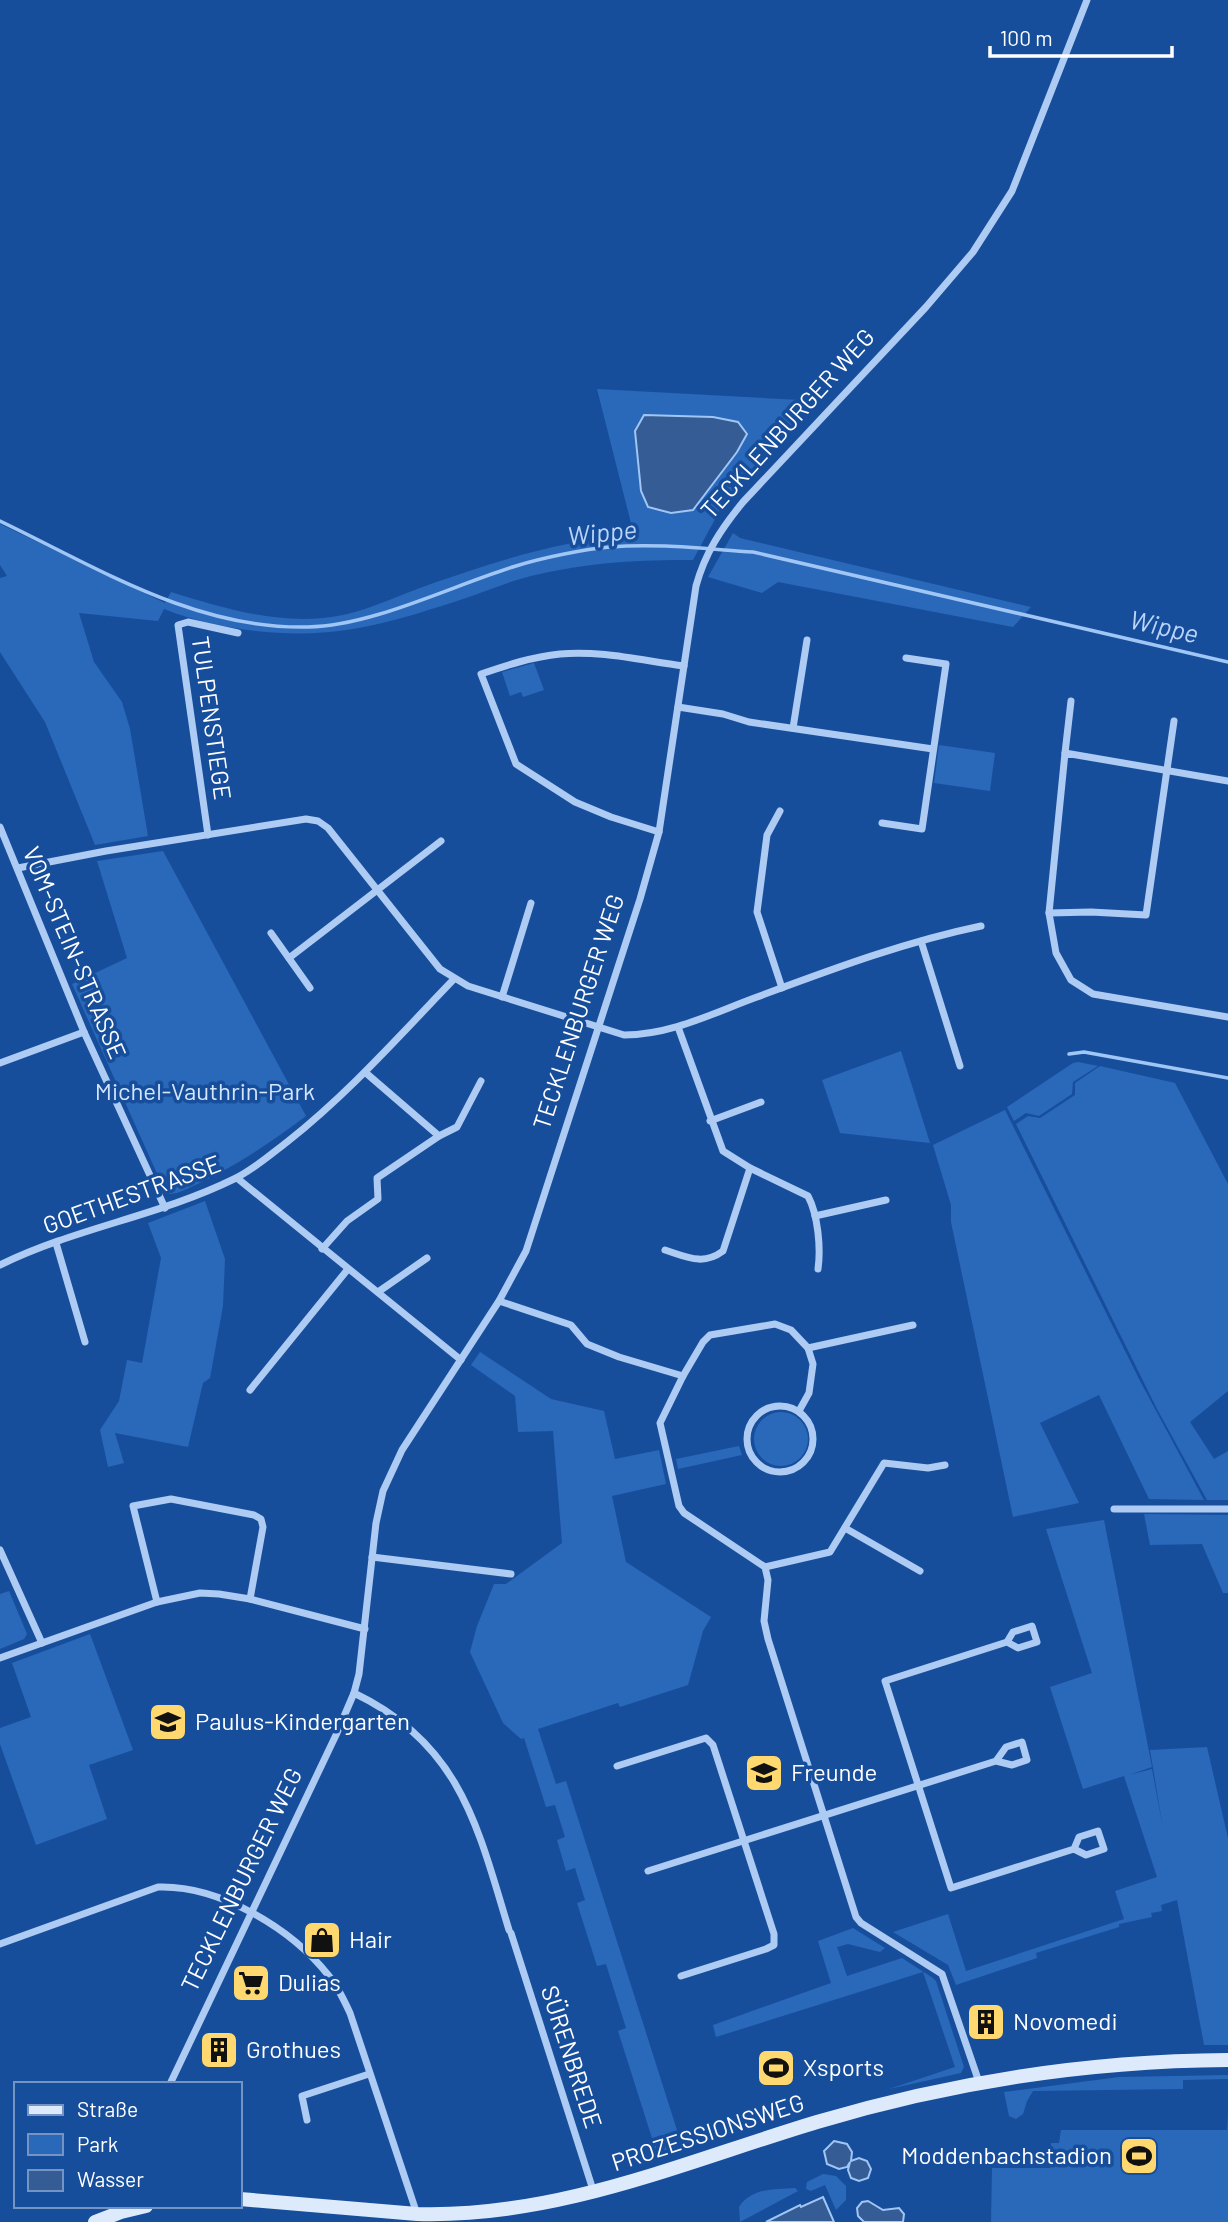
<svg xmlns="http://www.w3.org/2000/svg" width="1228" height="2222" viewBox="0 0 1228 2222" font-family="Barlow,sans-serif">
  <rect width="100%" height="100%" fill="#174e9c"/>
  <g fill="#2a68ba" fill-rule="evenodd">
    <path d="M597,389L818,401L721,508L693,560C639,560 593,562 540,574C510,580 483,593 454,602C419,613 383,625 346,630C289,639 217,630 164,609L158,621L79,613L94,662L122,702L130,729L148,836L95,845L45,722L0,652V578L7,576L0,565V524L165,603L171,592C226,609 284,627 343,615C371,609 400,595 428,585C500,560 557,541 634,535ZM644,415L713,417L738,422L714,480L693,510Z"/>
    <path d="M733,533L740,538L1031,607L1013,627L778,582L762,593L708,577Z"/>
    <path d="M534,663L544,690L523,697L521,692L510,696L502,672Z"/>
    <path d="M939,745L995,753L990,791L934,783Z"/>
    <path d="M163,851L306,1116C266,1146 224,1174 177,1193L169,1194L164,1189L72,984L127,958L97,861Z"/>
    <path d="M901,1051L930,1143L840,1133L822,1080Z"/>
    <path d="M1078,1062L1098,1066L1073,1082L1072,1094L1039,1116L1026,1113L1014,1121L1007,1107L1073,1063Z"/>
    <path d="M1100,1066L1175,1083L1228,1184V1391L1190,1422L1214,1459L1228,1451V1500H1207L1157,1409L1016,1124L1028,1116L1040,1118L1075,1095V1083Z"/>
    <path d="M1005,1110L1139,1379L1204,1500L1149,1499L1099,1395L1040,1423L1079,1503L1013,1517L951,1222V1205L933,1145Z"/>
    <path d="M205,1201L225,1259L223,1306L210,1378L203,1383L188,1447L115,1433L124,1463L108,1467L100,1430L119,1401L127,1360L142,1363L161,1258L148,1223Z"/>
    <path d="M480,1352L551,1399L604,1411L615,1459L659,1450L666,1484L612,1496L626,1562L711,1617L703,1631L688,1685L620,1707L618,1703L538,1729L556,1784L566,1781L683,2149L658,2157L618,2031L626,2028L606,1964L597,1966L577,1903L585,1900L575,1868L566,1871L557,1840L565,1837L555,1805L546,1807L524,1738L521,1739L503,1723L470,1652L477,1626L494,1584H506L562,1543L553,1431L518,1432L515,1396L471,1365Z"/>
    <circle cx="781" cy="1439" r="27"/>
    <path d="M739,1446L742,1455L678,1469L676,1459Z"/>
    <path d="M1144,1514L1228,1515V1593H1223L1202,1544L1150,1545Z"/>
    <path d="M1104,1520L1152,1767L1129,1775L1152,1769L1163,1828L1150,1750L1207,1747L1228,1838V2045H1204L1177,1900L1161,1905L1162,1911L1151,1913L1152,1917L1119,1924V1927L1036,1953L1037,1958L956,1985L948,1965L893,1932L948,1914L966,1971L1124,1919L1115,1891L1157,1877L1124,1776L1083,1789L1050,1687L1092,1673L1046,1529Z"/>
    <path d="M9,1591L27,1634L24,1639L0,1649V1594Z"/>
    <path d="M90,1634L133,1750L89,1765L107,1819L36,1845L0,1744V1728L31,1717L12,1663Z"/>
    <path d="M853,1928L885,1948L880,1952L848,1944L837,1947L847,1976L902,1958L933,1978L936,1981L964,2067L961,2073L889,2089L955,2067L923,1972L716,2037L713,2025L831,1983L818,1941Z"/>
    <path d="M1228,2075V2079L1183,2080V2089L1033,2091L1027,2101L1023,2114L1016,2119L1009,2116L1004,2092L1119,2077Z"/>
    <path d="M1228,2112V2222H991L992,2168H1050L1051,2143H1059L1061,2130H1227Z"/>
    <path d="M823,2174L836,2176L846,2186V2200L836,2210L825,2185L811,2191L806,2189L807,2182Z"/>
    <path d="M795,2188L798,2191L740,2222L739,2207C752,2187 774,2190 795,2188Z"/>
  </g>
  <g fill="#355c95" stroke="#a0c6f5" stroke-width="2">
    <path d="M644,415L713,417L738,422L747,434L737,452L693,510L671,513L648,507L641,491L635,431Z"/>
    <path d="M834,2141L847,2144L852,2152L851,2161L859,2158L867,2161L871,2169L868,2178L859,2181L851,2178L848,2170L850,2162L847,2167L839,2169L827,2164L824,2151Z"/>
    <path d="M823,2197L834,2222H766L800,2205L801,2207Z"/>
    <path d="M868,2201L883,2210L899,2208L904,2214L903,2222H864L858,2216L857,2208L862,2202Z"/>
  </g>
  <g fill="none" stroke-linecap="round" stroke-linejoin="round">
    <g stroke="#a0c6f5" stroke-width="3.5">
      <path d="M0,521C98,568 196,630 308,627C373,626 453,585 516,566C541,558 585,549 610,547C657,543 706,549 753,552L1228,662"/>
      <path d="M1069,1054L1084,1052L1228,1078"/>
    </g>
    <g stroke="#adcbf3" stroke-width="7">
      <path d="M678,707L723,714L749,722L933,749"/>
      <path d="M793,728L807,640"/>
      <path d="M1065,753L1071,701"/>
      <path d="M1228,781L1065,753L1049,913L1056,953L1071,980L1093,994L1228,1017"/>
      <path d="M780,811L767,835L757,912L782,988"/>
      <path d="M882,823L922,829L946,664L906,658"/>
      <path d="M0,827L84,1032L165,1208"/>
      <path d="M659,832L611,817L575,802L516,764L481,674C507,665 532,657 560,654C600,650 644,661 684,666"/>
      <path d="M208,835L178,625L188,622L238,633"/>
      <path d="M18,868L106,851L306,819L318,821L328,828L440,969L468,986L624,1035C671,1035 713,1013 757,997C830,970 904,942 981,926"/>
      <path d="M1049,913L1091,912L1146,915L1174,721"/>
      <path d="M271,933L310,988"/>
      <path d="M921,941L960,1066"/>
      <path d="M289,958L441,841"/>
      <path d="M502,997L531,903"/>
      <path d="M678,1027L723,1151L750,1168L808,1196C818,1215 821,1248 818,1269"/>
      <path d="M0,1063L84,1032"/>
      <path d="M366,1073L439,1136"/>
      <path d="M710,1121L761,1102"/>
      <path d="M237,1178L461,1360"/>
      <path d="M815,1216L886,1200"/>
      <path d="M56,1243L85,1342"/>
      <path d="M322,1249L347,1221L378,1199L377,1178L439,1136L457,1127L481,1081"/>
      <path d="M665,1250C687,1257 703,1266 723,1251L750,1168"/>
      <path d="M0,1265C75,1228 159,1216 234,1179C253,1170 270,1155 287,1142C349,1093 399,1036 454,979"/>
      <path d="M378,1292L427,1258"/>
      <path d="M499,1301L571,1325L587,1344L619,1357L683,1376"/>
      <path d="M808,1348L913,1325"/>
      <path d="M250,1390L348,1269"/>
      <circle cx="780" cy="1439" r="33"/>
      <path d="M799,1411L809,1393L813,1364L808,1348L791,1330L775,1324L710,1335L703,1342L683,1376L660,1423L679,1506L684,1513L765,1567L768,1580L764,1621L768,1639L856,1917L861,1923L942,1974L979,2082"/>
      <path d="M1114,1509H1228"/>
      <path d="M845,1528L920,1571"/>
      <path d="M0,1550L42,1643"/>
      <path d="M372,1557L511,1574"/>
      <path d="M765,1567L830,1552L884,1463L928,1468L945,1465"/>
      <path d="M157,1602L133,1506L171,1499L254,1515L261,1519L263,1527L250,1599"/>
      <path d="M1007,1642L1018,1648L1037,1642L1032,1626L1013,1632L1007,1642L885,1681L951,1888L1074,1849L1079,1837L1098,1831L1104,1849L1086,1855L1074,1849"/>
      <path d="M0,1658L157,1602L200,1593L219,1594L250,1599L365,1629"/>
      <path d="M354,1693C461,1744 478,1828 509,1930"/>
      <path d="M617,1766L706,1738L713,1745L774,1934V1945L766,1949L681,1976"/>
      <path d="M648,1871L996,1761L1006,1747L1022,1742L1027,1760L1012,1765L996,1761"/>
      <path d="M511,1933L594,2193"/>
      <path d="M0,1944L158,1887C219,1885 291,1928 329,1976C338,1987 344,2000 350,2013L417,2214"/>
      <path d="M170,2084L336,1735L354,1693L359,1674L376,1523L383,1491L402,1450L499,1301L526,1251L640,899L659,832L696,586C705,553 721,529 743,502L926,307L973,252L1012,191L1087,0"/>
      <path d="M307,2120L302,2096L369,2074"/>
    </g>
    <g stroke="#ddeafc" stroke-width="14">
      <path d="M240,2199L417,2214C558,2218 684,2162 817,2122C951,2082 1087,2061 1228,2060"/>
      <path d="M95,2222L121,2212L146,2206"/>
    </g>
  </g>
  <defs>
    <symbol id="school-square" viewBox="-11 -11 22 22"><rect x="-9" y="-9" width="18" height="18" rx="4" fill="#ffd96f" stroke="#174e9c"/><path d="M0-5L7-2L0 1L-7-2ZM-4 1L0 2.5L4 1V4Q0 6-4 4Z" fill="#111"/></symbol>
    <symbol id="shop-square" viewBox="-11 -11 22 22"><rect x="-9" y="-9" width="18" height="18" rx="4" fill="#ffd96f" stroke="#174e9c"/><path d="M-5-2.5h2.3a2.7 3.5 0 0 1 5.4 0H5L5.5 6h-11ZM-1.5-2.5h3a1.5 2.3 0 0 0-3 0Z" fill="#111"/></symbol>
    <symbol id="supermarket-square" viewBox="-11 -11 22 22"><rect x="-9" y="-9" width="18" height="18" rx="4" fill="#ffd96f" stroke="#174e9c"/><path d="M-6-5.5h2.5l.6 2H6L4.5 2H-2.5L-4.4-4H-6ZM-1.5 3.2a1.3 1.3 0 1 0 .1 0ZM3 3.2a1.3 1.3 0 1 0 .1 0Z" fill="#111"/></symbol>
    <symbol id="building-square" viewBox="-11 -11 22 22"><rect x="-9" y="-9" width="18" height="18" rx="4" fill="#ffd96f" stroke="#174e9c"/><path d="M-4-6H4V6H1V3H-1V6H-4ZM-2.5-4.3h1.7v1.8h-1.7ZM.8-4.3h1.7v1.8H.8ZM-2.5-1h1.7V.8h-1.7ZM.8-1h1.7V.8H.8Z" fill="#111"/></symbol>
    <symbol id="stadium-square" viewBox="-11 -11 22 22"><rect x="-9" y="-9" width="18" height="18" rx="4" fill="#ffd96f" stroke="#174e9c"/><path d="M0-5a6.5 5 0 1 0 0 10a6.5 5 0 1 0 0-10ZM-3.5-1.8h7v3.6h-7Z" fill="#111"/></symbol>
  </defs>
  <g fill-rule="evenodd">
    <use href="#school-square" x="146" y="1700" width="44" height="44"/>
    <use href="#school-square" x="742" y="1751" width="44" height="44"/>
    <use href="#shop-square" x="300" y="1918" width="44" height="44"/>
    <use href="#supermarket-square" x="229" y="1961" width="44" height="44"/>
    <use href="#building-square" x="964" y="2000" width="44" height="44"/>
    <use href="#building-square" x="197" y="2028" width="44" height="44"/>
    <use href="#stadium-square" x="754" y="2046" width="44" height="44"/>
    <use href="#stadium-square" x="1117" y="2134" width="44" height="44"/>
  </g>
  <g text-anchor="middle" stroke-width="7" stroke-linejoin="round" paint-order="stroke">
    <g font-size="24" fill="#fff" stroke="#174e9c">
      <text transform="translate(788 424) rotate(-48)" y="8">TECKLENBURGER WEG</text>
      <text transform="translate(211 718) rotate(82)" y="8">TULPENSTIEGE</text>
      <text transform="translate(74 953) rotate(67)" y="8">VOM-STEIN-STRASSE</text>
      <text transform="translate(579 1012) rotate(-72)" y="8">TECKLENBURGER WEG</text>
      <text transform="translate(132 1195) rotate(-20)" y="8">GOETHESTRASSE</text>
      <text transform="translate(242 1880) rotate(-64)" y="8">TECKLENBURGER WEG</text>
      <text transform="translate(571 2057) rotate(72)" y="8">SÜRENBREDE</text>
      <text transform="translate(708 2133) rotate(-18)" y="8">PROZESSIONSWEG</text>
    </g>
    <g font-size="24" fill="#d5e6fd" stroke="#174e9c">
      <text x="205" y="1100">Michel-Vauthrin-Park</text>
    </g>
    <g font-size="24" fill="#fff" stroke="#174e9c" text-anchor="start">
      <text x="195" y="1730">Paulus-Kindergarten</text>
      <text x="791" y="1781">Freunde</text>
      <text x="349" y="1948">Hair</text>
      <text x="278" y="1991">Dulias</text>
      <text x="1013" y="2030">Novomedi</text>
      <text x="246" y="2058">Grothues</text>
      <text x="803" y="2076">Xsports</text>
      <text x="1112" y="2164" text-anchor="end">Moddenbachstadion</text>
    </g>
    <g font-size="26" font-style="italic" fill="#bad5f9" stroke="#174e9c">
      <text transform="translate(602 533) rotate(-6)" y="9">Wippe</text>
      <text transform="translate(1164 627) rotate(13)" y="9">Wippe</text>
    </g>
  </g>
  <rect x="14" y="2082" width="228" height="126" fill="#174e9c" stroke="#7495c4" stroke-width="2"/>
  <rect x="28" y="2105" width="35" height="10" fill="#ddeafc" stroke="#7495c4" stroke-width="2"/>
  <text x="77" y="2117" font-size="21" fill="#ffffff">Straße</text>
  <rect x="28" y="2134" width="35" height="21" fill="#2a68ba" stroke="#7495c4" stroke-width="2"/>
  <text x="77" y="2152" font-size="21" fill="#ffffff">Park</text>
  <rect x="28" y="2170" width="35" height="21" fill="#355c95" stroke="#7495c4" stroke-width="2"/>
  <text x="77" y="2187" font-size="21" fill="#ffffff">Wasser</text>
  <path d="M990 46v10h182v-10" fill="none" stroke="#ffffff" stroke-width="3.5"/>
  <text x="1000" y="46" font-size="21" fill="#ffffff" stroke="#174e9c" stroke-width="5" paint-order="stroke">100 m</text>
</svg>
